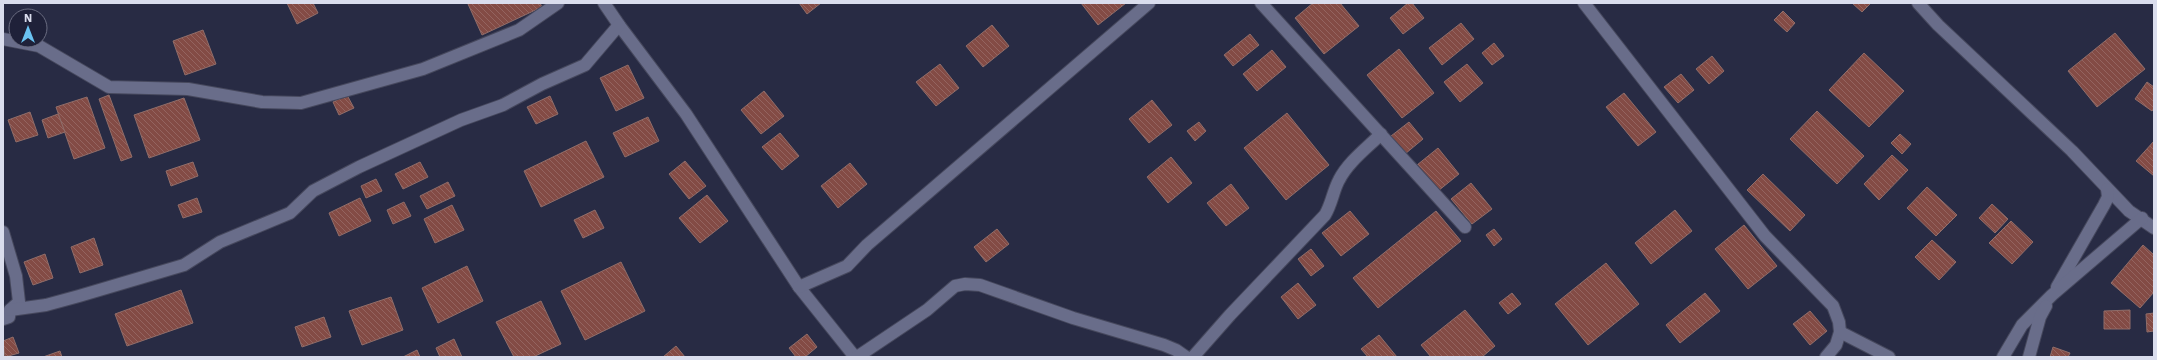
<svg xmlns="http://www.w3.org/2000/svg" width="2157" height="360" viewBox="0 0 2157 360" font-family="'Work Sans',sans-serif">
  <defs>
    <pattern id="building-back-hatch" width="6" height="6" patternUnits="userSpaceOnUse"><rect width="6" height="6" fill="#834b45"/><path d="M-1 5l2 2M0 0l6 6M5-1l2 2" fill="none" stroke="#946460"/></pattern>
  </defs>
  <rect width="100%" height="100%" fill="#282b44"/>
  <g fill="url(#building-back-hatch)" stroke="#906d69">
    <path d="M287,3H313L318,13L297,24Z"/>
    <path d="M470,3H540L542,7L482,35L468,4Z"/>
    <path d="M799,3H821L807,14Z"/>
    <path d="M1081,3H1126L1098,25Z"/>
    <path d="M1313,3H1340L1359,26L1324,54L1295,18Z"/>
    <path d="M1408,3H1412L1424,18L1403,34L1390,18Z"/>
    <path d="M1852,3H1871L1862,12Z"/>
    <path d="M1783,11L1795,23L1787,32L1774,20Z"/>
    <path d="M1461,23L1474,39L1442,65L1429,48Z"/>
    <path d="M992,25L1009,46L983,67L966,46Z"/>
    <path d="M203,30L216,64L185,75L173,41Z"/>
    <path d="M2115,33L2145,69L2097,107L2068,71Z"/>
    <path d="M1250,34L1259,45L1233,66L1224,55Z"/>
    <path d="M1494,43L1504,56L1492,65L1482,53Z"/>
    <path d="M1399,49L1434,93L1402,118L1367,75Z"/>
    <path d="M1272,50L1286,67L1257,91L1243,74Z"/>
    <path d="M1864,53L1904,91L1869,127L1829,90Z"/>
    <path d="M1712,56L1724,71L1709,84L1696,69Z"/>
    <path d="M940,64L959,88L936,106L916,82Z"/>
    <path d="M1467,64L1483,83L1460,102L1444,82Z"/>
    <path d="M628,65L644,98L616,111L600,78Z"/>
    <path d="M1681,74L1694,90L1678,103L1664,87Z"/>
    <path d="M2147,82L2154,87V108L2152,111L2135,99Z"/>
    <path d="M764,91L784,116L761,134L741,110Z"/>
    <path d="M1624,93L1656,132L1638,146L1606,107Z"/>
    <path d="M109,95L132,157L121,161L99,99Z"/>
    <path d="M347,95L354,108L339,115L333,102Z"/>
    <path d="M550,96L558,114L536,124L527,107Z"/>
    <path d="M87,97L105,148L74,159L56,107Z"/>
    <path d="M184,98L200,140L149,158L134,115Z"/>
    <path d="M1152,100L1172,125L1149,143L1129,119Z"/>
    <path d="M1817,111L1864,156L1837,184L1790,139Z"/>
    <path d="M30,112L38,135L16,142L8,120Z"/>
    <path d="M1287,113L1329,165L1286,200L1244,148Z"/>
    <path d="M58,114L65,132L48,138L42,120Z"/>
    <path d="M648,117L659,141L625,157L613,133Z"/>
    <path d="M1199,122L1206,131L1195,141L1187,131Z"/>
    <path d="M1409,122L1423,139L1405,154L1391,136Z"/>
    <path d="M780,133L799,156L782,170L762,147Z"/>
    <path d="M1900,134L1911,144L1902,154L1891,143Z"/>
    <path d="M586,141L604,177L541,207L524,171Z"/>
    <path d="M2154,141V176L2136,161Z"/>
    <path d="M1438,148L1459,174L1438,191L1417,165Z"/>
    <path d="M1892,155L1908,170L1879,200L1864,184Z"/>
    <path d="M1171,157L1192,183L1168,203L1147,177Z"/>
    <path d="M685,161L706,186L689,199L669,174Z"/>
    <path d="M193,162L198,176L171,186L166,171Z"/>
    <path d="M420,162L428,177L403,189L395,174Z"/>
    <path d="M850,163L867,184L838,208L821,186Z"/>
    <path d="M1763,174L1805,215L1790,231L1747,190Z"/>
    <path d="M376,179L382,191L366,198L361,186Z"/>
    <path d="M448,182L455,196L427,209L420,196Z"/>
    <path d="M1471,183L1492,209L1472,224L1451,199Z"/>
    <path d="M1231,184L1249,208L1226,226L1207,203Z"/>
    <path d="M1927,187L1957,215L1936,236L1907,208Z"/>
    <path d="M707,195L728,221L700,243L679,218Z"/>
    <path d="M197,198L202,212L183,218L178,205Z"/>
    <path d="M360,198L371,221L339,236L329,213Z"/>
    <path d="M404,202L411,216L393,224L387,210Z"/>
    <path d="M1992,204L2008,219L1995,233L1979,218Z"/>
    <path d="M452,205L464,230L435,243L424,219Z"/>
    <path d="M595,210L604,228L583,238L574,220Z"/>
    <path d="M1675,210L1692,231L1651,264L1635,243Z"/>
    <path d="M1350,211L1369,234L1341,256L1322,233Z"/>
    <path d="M1436,211L1461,241L1378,308L1353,278Z"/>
    <path d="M2011,221L2033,242L2012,264L1989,243Z"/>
    <path d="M1744,225L1777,266L1748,289L1715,249Z"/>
    <path d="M997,229L1009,244L986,262L974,247Z"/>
    <path d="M1494,229L1502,239L1494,246L1486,235Z"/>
    <path d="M94,238L103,265L80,273L71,247Z"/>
    <path d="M1932,240L1956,262L1939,280L1915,257Z"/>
    <path d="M2143,245L2154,255V292L2140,308L2111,283Z"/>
    <path d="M1311,249L1324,266L1311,276L1298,259Z"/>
    <path d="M45,254L53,278L33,285L24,262Z"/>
    <path d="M621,262L645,311L585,340L561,291Z"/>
    <path d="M1606,263L1639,304L1588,345L1555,304Z"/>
    <path d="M467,266L483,301L438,323L422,288Z"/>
    <path d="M1298,283L1316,305L1298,319L1281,297Z"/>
    <path d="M181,290L193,323L127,346L115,314Z"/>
    <path d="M1512,293L1521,304L1508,314L1499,303Z"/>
    <path d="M1705,293L1720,311L1680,343L1666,325Z"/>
    <path d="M391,297L403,330L362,345L349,311Z"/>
    <path d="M541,301L561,344L533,357H514L496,322Z"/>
    <path d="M1465,310L1495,346L1482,357H1431L1421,345Z"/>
    <path d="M2130,310V329H2104V311Z"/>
    <path d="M1810,311L1827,331L1810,345L1793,324Z"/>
    <path d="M2154,313V331L2147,332L2146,314Z"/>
    <path d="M324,317L331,337L302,347L295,327Z"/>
    <path d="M807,334L817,347L805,357H796L789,348Z"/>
    <path d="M1379,335L1397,357H1368L1361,349Z"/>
    <path d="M13,337L19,353L5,357L3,341Z"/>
    <path d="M454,339L462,357H440L436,348Z"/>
    <path d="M676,346L685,357H663Z"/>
    <path d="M2053,347L2070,353L2068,357H2050Z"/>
    <path d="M417,350L420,357H403Z"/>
    <path d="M60,351L62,357H43Z"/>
  </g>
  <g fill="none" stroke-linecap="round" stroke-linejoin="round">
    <defs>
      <g id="minor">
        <path d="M604,3L619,25L686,114L799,287L855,357"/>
        <path d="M1261,3L1465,227"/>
        <path d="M1584,3L1765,236L1833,306L1839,322L1840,332L1836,345L1826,357"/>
        <path d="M1918,3L1938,25L2072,151L2129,211L2154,228"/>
        <path d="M3,39L39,46L109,87L188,89L262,102L301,103L423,69L519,30L558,3"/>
        <path d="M3,232L16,276L19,302L10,310L9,317L3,319"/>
        <path d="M799,287L847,266L867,245L1149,3"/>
        <path d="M2057,287L2104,205L2108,197L2107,189"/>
        <path d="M10,310L46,305L79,296L184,265L220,242L290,213L313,191L359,167L461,120L503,105L542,84L585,65L619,25"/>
        <path d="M1840,332L1889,357"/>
        <path d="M857,357L927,310L955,286L965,284L980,285L1073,318L1164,345L1176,350L1186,357"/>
        <path d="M1193,357L1230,315L1325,215C1332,203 1333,191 1339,180C1348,162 1367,148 1381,134"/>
        <path d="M2003,357L2022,325L2052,295L2142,218"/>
        <path d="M2029,357L2040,317L2046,306"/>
      </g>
    </defs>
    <use href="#minor" stroke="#46485d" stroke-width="14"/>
    <use href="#minor" stroke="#696d8a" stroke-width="12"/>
  </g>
  <rect width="2157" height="360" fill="none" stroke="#dadded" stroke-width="8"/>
  <g transform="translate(28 28)"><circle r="19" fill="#1f2139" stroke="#6a6c81"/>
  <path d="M0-3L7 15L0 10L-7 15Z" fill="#6ac3f1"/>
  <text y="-6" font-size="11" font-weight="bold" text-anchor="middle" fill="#dadded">N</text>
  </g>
</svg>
